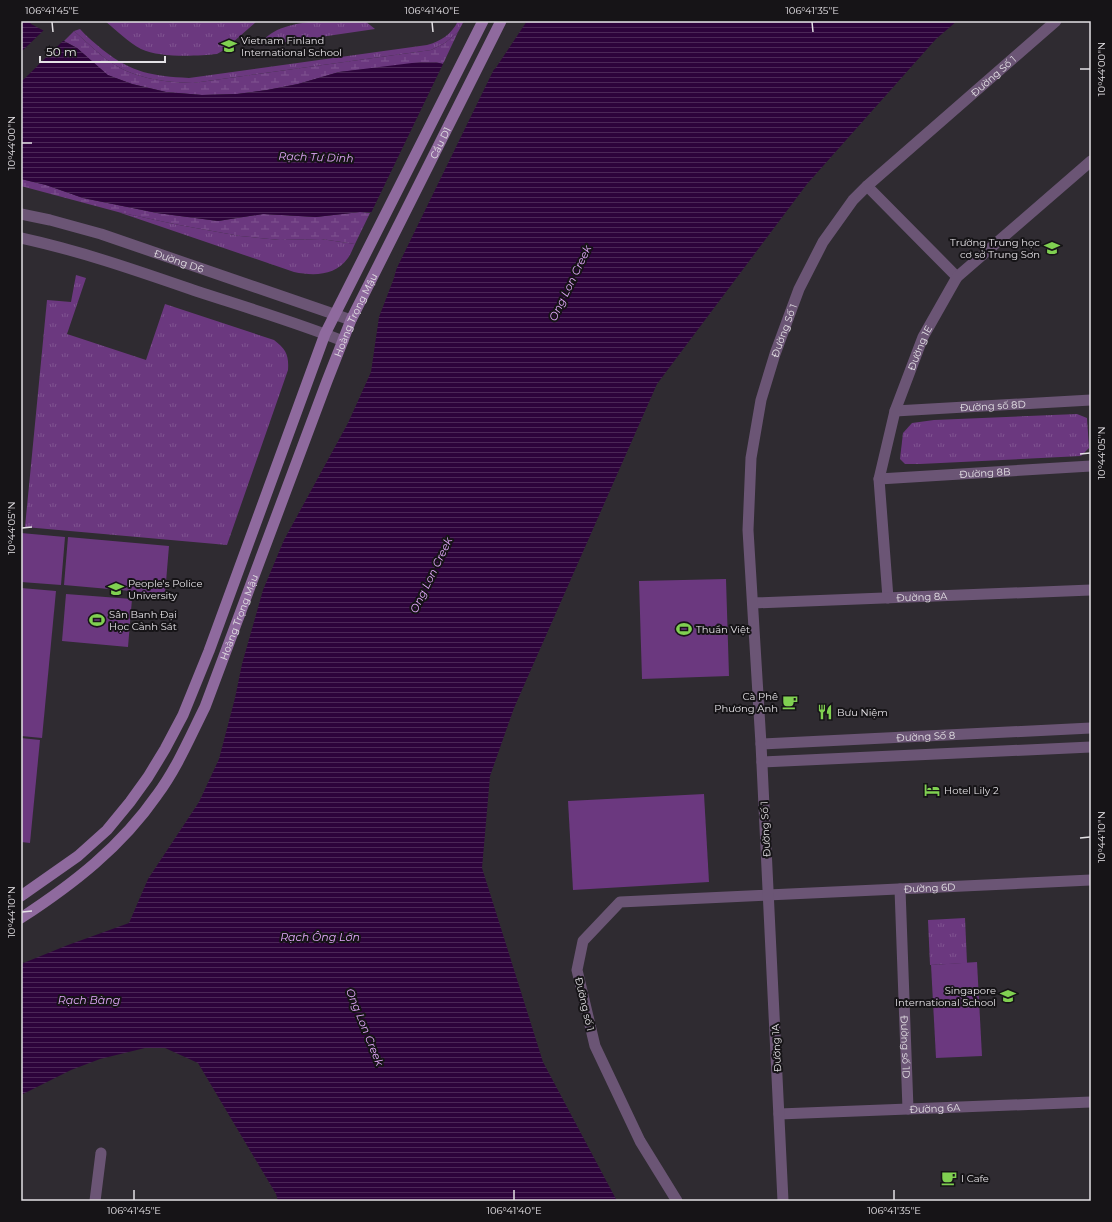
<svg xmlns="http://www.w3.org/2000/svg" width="1112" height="1222" viewBox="0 0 1112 1222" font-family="Montserrat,sans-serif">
  <defs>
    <pattern id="grass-tufts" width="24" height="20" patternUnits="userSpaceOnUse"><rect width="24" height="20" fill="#6b387f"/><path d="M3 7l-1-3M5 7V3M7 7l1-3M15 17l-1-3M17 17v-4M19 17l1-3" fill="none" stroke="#805491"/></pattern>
    <pattern id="wetland-marsh" width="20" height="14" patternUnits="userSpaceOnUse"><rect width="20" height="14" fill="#6b387f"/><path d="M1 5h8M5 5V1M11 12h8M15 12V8" fill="none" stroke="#805491"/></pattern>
    <pattern id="water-rules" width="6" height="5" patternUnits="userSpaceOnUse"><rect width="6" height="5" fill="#2d033b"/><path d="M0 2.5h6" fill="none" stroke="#4b2757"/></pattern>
  </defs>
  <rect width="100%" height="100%" fill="#2f2b31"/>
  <g fill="url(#grass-tufts)">
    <path d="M105,21H257L224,50L217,54C197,56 160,58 141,49C128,42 116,30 105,21Z"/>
    <path d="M317,21H365L375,29L259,46C272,26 295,24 317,21Z"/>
    <path d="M458,21H464L458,32L445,43L431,50L193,83C165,82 136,79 112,63C98,54 87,42 74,31L80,29C87,37 95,43 103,50C132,73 153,76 189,78L427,45C441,41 451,35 458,21Z"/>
    <path d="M118,212L179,225L240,236L280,240L321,239L355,244C353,248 351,254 348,258C335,276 314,276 294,272Z"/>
    <path d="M76,275L86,278L67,334L146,360L165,304L274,340C286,349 289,355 288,370L227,545L25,527L47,300L71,302Z"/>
    <path d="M1077,414L1087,418L1089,448L1081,456L920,464H905L900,459L903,433L912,423L934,420Z"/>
    <path d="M965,918L967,963L930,965L928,920Z"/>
  </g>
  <g fill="url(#wetland-marsh)">
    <path d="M74,31C87,42 98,54 112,63C136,79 165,82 193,83L431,50L445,43L458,32L443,64L435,62L339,72L298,84L267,90L237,94L202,95L166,92L132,84L107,75L77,48L64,41Z"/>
    <path d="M21,179L46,185L83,198L157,213L218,221L263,214L316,217L360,212L370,213L355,244L321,239L280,240L240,236L179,225L118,212L21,186Z"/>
  </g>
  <g fill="#6b387f">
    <path d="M21,533L65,537L61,585L21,582Z"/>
    <path d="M68,537L169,546L165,594L64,585Z"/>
    <path d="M726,579L729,676L642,679L639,581Z"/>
    <path d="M21,588L56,591L42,738L21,736Z"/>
    <path d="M66,594L132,599L128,647L62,641Z"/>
    <path d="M21,738L40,740L30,843L21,842Z"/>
    <path d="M704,794L709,882L573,890L568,801Z"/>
    <path d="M977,962L982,1056L936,1058L931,965Z"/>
  </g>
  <path fill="url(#water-rules)" d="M21,21H29L31,24L77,48L108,75L132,84L166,92L202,95L237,94L267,90L298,84L339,72L420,62H435L443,64L476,75L495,69L527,21H957L936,39L807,184L657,384L514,708L490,776L482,868L543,1062L617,1201H278L276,1194L198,1063L165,1048H145L100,1059L71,1070L21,1095V964L68,945L129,923L148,879L199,802L219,759L235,698L242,664L263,590L284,540L348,423L371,372L379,317L394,278L402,247V220L397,213L360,212L316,217L263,214L218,221L157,213L83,198L46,185L21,179Z"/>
  <g fill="#2f2b31">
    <path d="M45,29L65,39L21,82V52Z"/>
    <path d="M499,59L392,278L400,247V221L396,215H370L443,64L444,62L448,63L476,73L494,67Z"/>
  </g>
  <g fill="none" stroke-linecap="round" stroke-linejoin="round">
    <g stroke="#6b5575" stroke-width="11">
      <path d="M867,186L957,277"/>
      <path id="s1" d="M895,411L1091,400"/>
      <path id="s2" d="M879,479L1091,466"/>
      <path id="s3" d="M888,598L879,479L895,411L923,337L957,277L1091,161"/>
      <path id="s4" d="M753,603L1091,590"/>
      <path id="s5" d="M761,744L1091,728"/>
      <path d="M762,762L1091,747"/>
      <path id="s6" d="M900,889L908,1109"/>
      <path id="s7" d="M779,1114L1091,1102"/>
      <path d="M95,1201L101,1153"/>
      <path id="s8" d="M677,1201L640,1141L595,1046L577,970L583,941L620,902L1091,880"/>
      <path id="s9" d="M783,1201L761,744L748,530L751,458L761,400L775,354L799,289L823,242L853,200L867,186L1056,21"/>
    </g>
    <g stroke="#6b5575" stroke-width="11">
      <path id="s10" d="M21,214L50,220L101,234L351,320"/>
      <path d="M21,238C81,251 138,271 196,291C245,307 295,322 343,341"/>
    </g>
    <g stroke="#8f6a9e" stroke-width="11">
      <path d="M21,896L78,856L107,830L130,802L148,777L165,749L183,715L209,651L325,334L483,21"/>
      <path id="s11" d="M21,918C73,884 121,847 157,795C177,768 190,737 205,707L327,381L351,320L501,21"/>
    </g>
  </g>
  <path fill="none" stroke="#e4e1e5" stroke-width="1.5" d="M52,22L53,32M432,22L433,32M812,22L813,32M1080,69H1090M22,143H32M1080,454L1090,453M22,528L32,527M1080,838L1090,837M22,912L32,911M134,1190V1200M514,1190V1200M894,1190V1200"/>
  <defs>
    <symbol id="school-bare" viewBox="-9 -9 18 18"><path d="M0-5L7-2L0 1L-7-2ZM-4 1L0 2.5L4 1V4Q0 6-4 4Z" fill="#80d051" stroke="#161417" stroke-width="2.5" paint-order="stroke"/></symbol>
    <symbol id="university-bare" viewBox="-9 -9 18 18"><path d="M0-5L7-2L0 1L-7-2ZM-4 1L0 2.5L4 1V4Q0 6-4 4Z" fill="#80d051" stroke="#161417" stroke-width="2.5" paint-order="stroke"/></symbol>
    <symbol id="stadium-bare" viewBox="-9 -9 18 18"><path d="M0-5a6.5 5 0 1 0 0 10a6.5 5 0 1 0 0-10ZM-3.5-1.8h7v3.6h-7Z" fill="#80d051" stroke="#161417" stroke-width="2.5" paint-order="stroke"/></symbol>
    <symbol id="cafe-bare" viewBox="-9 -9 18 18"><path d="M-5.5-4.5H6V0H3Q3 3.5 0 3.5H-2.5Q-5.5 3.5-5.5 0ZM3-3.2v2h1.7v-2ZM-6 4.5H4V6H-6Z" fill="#80d051" stroke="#161417" stroke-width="2.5" paint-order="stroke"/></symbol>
    <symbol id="restaurant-bare" viewBox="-9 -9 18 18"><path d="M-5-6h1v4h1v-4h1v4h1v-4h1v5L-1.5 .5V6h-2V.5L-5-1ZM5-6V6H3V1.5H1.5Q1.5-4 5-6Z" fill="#80d051" stroke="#161417" stroke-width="2.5" paint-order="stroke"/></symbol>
    <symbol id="hotel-bare" viewBox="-9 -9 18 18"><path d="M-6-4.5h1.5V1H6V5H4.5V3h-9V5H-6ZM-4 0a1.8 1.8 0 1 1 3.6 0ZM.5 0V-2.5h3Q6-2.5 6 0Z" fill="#80d051" stroke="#161417" stroke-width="2.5" paint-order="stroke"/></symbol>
  </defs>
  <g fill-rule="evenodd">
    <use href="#school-bare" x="218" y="35" width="22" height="22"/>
    <use href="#school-bare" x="1041" y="237" width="22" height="22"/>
    <use href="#university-bare" x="105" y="578" width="22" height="22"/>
    <use href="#stadium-bare" x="86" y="609" width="22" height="22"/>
    <use href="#stadium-bare" x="673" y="618" width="22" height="22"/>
    <use href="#cafe-bare" x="779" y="691" width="22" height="22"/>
    <use href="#restaurant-bare" x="814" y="701" width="22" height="22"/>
    <use href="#hotel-bare" x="921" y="779" width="22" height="22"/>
    <use href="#school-bare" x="997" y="985" width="22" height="22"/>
    <use href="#cafe-bare" x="938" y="1167" width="22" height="22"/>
  </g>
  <g text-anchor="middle" stroke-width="4" stroke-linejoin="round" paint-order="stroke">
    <g font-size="10" fill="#e4e1e5" stroke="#161417" text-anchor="start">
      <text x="241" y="44">Vietnam Finland<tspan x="241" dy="12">International School</tspan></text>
      <text x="1040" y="246" text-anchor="end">Trường Trung học<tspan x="1040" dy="12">cơ sở Trung Sơn</tspan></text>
      <text x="128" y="587">People's Police<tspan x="128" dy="12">University</tspan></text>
      <text x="109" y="618">Sân Banh Đại<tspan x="109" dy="12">Học Cảnh Sát</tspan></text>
      <text x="696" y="633">Thuần Việt</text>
      <text x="778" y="700" text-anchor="end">Cà Phê<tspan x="778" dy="12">Phương Anh</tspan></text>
      <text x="837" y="716">Bưu Niệm</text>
      <text x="944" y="794">Hotel Lily 2</text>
      <text x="996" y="994" text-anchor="end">Singapore<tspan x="996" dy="12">International School</tspan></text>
      <text x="961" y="1182">I Cafe</text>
    </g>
    <g font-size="10" fill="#e4e1e5" stroke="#161417">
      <text dy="4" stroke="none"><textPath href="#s9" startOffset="1212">Đường Số 1</textPath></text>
      <text dy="4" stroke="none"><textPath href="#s11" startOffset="897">Cầu D1</textPath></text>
      <text dy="4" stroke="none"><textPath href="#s10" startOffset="165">Đường D6</textPath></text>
      <text dy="4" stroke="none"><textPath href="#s11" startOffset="705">Hoàng Trọng Mậu</textPath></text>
      <text dy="4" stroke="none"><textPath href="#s9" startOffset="876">Đường Số 1</textPath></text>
      <text dy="4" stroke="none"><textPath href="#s3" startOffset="257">Đường 1E</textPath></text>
      <text dy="4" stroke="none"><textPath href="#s1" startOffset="98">Đường số 8D</textPath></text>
      <text dy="4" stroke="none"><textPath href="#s2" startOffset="106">Đường 8B</textPath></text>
      <text dy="4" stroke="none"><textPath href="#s4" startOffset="169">Đường 8A</textPath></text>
      <text dy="4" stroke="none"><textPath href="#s11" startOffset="381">Hoàng Trọng Mậu</textPath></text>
      <text dy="4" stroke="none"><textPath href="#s5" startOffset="165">Đường Số 8</textPath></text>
      <text transform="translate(765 829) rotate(-93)" y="4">Đường Số 1</text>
      <text dy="4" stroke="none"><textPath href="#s8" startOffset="647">Đường 6D</textPath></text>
      <text transform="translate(585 1004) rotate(77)" y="4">Đường số 1</text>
      <text dy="4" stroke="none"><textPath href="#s6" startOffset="158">Đường số 1D</textPath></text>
      <text transform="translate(776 1048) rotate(-93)" y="4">Đường 1A</text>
      <text dy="4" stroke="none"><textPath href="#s7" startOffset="156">Đường 6A</textPath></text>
    </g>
    <g font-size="11" font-style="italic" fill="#e3a9fb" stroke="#161417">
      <text transform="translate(316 157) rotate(2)" y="4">Rạch Tư Dinh</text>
      <text transform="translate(570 283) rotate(-64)" y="4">Ong Lon Creek</text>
      <text transform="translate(431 575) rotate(-64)" y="4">Ong Lon Creek</text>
      <text x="320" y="941">Rạch Ông Lớn</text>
      <text x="89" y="1004">Rạch Bàng</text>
      <text transform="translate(365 1027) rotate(68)" y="4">Ong Lon Creek</text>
    </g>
  </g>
  <rect width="1112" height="1222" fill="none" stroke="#161417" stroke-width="44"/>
  <path d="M40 56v6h125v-6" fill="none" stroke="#e4e1e5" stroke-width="2"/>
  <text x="46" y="56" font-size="12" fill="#e4e1e5" stroke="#161417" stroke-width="3" paint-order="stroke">50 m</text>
  <rect x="22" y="22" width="1068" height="1178" fill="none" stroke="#e4e1e5" stroke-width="1.5"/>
  <g font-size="10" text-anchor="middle" fill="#e4e1e5">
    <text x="52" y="14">106°41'45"E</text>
    <text x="432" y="14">106°41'40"E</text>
    <text x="812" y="14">106°41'35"E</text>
    <text transform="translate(1101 69) rotate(-90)" y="4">10°44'00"N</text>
    <text transform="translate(11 143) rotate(-90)" y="4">10°44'00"N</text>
    <text transform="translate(1101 453) rotate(-90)" y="4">10°44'05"N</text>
    <text transform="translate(11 528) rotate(-90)" y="4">10°44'05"N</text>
    <text transform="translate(1101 837) rotate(-90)" y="4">10°44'10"N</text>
    <text transform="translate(11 912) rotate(-90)" y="4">10°44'10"N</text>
    <text x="134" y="1214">106°41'45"E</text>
    <text x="514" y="1214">106°41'40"E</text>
    <text x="894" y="1214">106°41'35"E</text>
  </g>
</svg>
